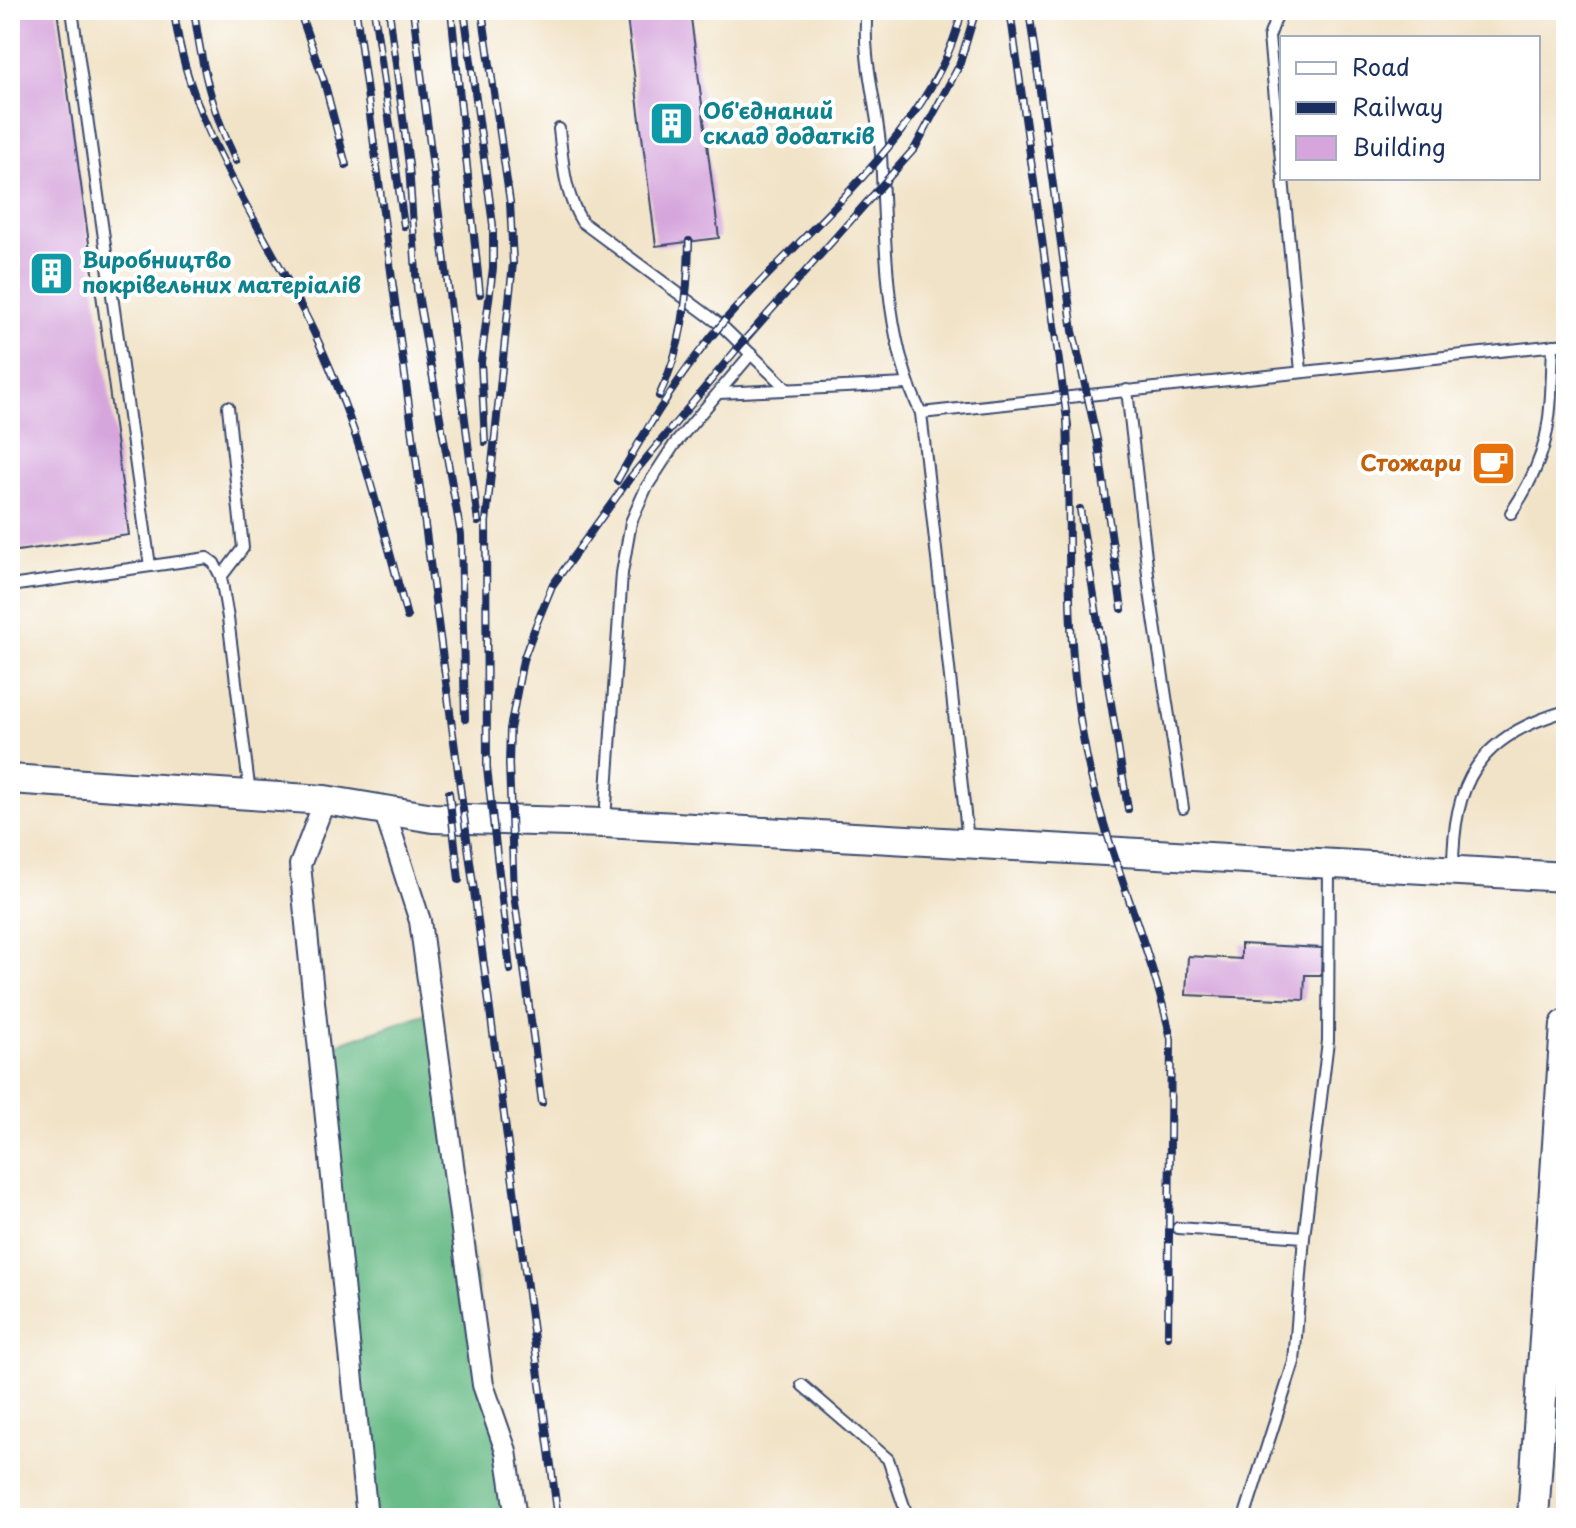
<svg xmlns="http://www.w3.org/2000/svg" width="1576" height="1528" viewBox="0 0 1576 1528" font-family="'Playpen Sans',sans-serif">
  <rect width="100%" height="100%" fill="#fff"/>
  <filter id="ink" filterUnits="userSpaceOnUse"><feTurbulence type="fractalNoise" baseFrequency=".0125" numOctaves="2"/><feDisplacementMap in="SourceGraphic" scale="16" xChannelSelector="R" yChannelSelector="G"/><feConvolveMatrix kernelMatrix="1 2 1 2 8 2 1 2 1" color-interpolation-filters="sRGB"/></filter>
  <filter id="wash" filterUnits="userSpaceOnUse"><feTurbulence type="fractalNoise" baseFrequency=".006" numOctaves="4" result="noise"/><feDisplacementMap in="SourceGraphic" scale="32" xChannelSelector="R" yChannelSelector="G"/><feGaussianBlur stdDeviation="1.8" result="paint"/><feColorMatrix in="noise" values="0 0 0 0 0 0 0 0 0 0 0 0 0 0 0 0 0 1.4 0 .05"/><feComposite in="paint" operator="in"/></filter>
  <g filter="url(#wash)">
    <rect width="100%" height="100%" fill="#f1e3c7"/>
    <path fill="#6bbc88" stroke="#437673" stroke-width="2" d="M433,1011L513,1518H367L317,1051Z"/>
    <g id="blocks">
      <g fill="#d5a5dc">
        <path d="M10,10H57L129,535L10,552Z"/>
        <path d="M626,10H690L719,238L656,246Z"/>
        <path d="M1241,944L1322,948L1321,975H1305L1304,1000L1186,995L1188,956L1241,959Z"/>
      </g>
    </g>
  </g>
  <g filter="url(#ink)">
    <use href="#blocks" fill-opacity="0" stroke="#3b4a6e" stroke-width="2"/>
    <g fill="none" stroke-linecap="round" stroke-linejoin="round">
      <defs>
        <g id="lane">
          <path d="M72,10L150,566"/>
          <path d="M867,10C861,57 878,108 881,155C886,240 883,335 921,413L1566,344"/>
          <path d="M1279,10L1269,37L1282,170"/>
          <path d="M559,129C563,162 564,193 582,222L721,325L787,389"/>
          <path d="M1283,178L1301,371"/>
          <path d="M1127,390L1150,592L1183,808"/>
          <path d="M719,393L907,384"/>
          <path d="M921,413L968,841"/>
          <path d="M1511,513C1553,450 1550,418 1553,345"/>
          <path d="M221,577L243,548L228,407"/>
          <path d="M10,586L207,558L214,563L221,577L228,618L250,794"/>
          <path d="M605,820L622,573L631,522L646,488L674,445L751,354"/>
          <path d="M1453,869C1453,782 1478,736 1566,711"/>
          <path d="M1178,1228L1304,1237"/>
          <path d="M802,1385L888,1459L908,1518"/>
          <path d="M1244,1518L1294,1362L1304,1237L1328,1041L1329,866"/>
        </g>
        <g id="street">
          <path d="M325,800L300,865L367,1518"/>
          <path d="M384,810L420,921L483,1385L506,1451L516,1518"/>
        </g>
        <path id="secondary" d="M10,779L325,800L433,818L605,823L1566,877"/>
        <path id="primary" d="M1533,1518L1566,1025"/>
      </defs>
      <use href="#lane" stroke="#3b4a6e" stroke-width="14"/>
      <use href="#street" stroke="#3b4a6e" stroke-width="24"/>
      <use href="#secondary" stroke="#3b4a6e" stroke-width="32"/>
      <use href="#primary" stroke="#3b4a6e" stroke-width="34"/>
      <use href="#lane" stroke="#fff" stroke-width="10"/>
      <use href="#street" stroke="#fff" stroke-width="20"/>
      <use href="#secondary" stroke="#fff" stroke-width="28"/>
      <use href="#primary" stroke="#fff" stroke-width="30"/>
      <defs>
        <g id="rail">
          <path d="M174,10C188,132 268,231 318,341C359,429 382,523 407,617"/>
          <path d="M194,10C202,68 211,108 236,161"/>
          <path d="M299,10L324,81L346,165"/>
          <path d="M356,10L558,1518"/>
          <path d="M374,10L404,226"/>
          <path d="M389,10L409,165L417,289L461,535L465,719"/>
          <path d="M413,10L478,522"/>
          <path d="M451,10L480,294"/>
          <path d="M464,10L493,225V268L481,362L485,442"/>
          <path d="M482,10L510,202L513,263L486,522L487,768L510,970"/>
          <path d="M1010,10L1068,426"/>
          <path d="M1029,10L1073,331L1098,444L1122,609"/>
          <path d="M659,396C683,347 688,295 689,241"/>
          <path d="M1067,417C1071,523 1064,633 1083,737C1100,840 1149,937 1171,1039L1168,1336"/>
          <path d="M617,481C647,427 681,372 721,325C799,233 936,132 962,10"/>
          <path d="M1080,509L1128,809"/>
          <path d="M449,793L459,880"/>
          <path d="M542,1103L514,894L509,764L510,729L523,660L536,625L552,586L630,478L741,344L915,148L959,66L976,10"/>
        </g>
      </defs>
      <use href="#rail" stroke="#1b2f5e" stroke-width="8"/>
      <use href="#rail" stroke="#fff" stroke-width="5" stroke-dasharray="15" stroke-linecap="butt"/>
    </g>
  </g>
  <defs>
    <symbol id="building-square" viewBox="-11 -11 22 22"><rect x="-9" y="-9" width="18" height="18" rx="4" fill="#0f9aa8" stroke="#fff"/><path d="M-4-6H4V6H1V3H-1V6H-4ZM-2.5-4.3h1.7v1.8h-1.7ZM.8-4.3h1.7v1.8H.8ZM-2.5-1h1.7V.8h-1.7ZM.8-1h1.7V.8H.8Z" fill="#fff"/></symbol>
    <symbol id="cafe-square" viewBox="-11 -11 22 22"><rect x="-9" y="-9" width="18" height="18" rx="4" fill="#e8710a" stroke="#fff"/><path d="M-5.5-4.5H6V0H3Q3 3.5 0 3.5H-2.5Q-5.5 3.5-5.5 0ZM3-3.2v2h1.7v-2ZM-6 4.5H4V6H-6Z" fill="#fff"/></symbol>
  </defs>
  <g fill-rule="evenodd">
    <use href="#building-square" x="646" y="98" width="51" height="51"/>
    <use href="#building-square" x="26" y="248" width="51" height="51"/>
    <use href="#cafe-square" x="1468" y="438" width="51" height="51"/>
  </g>
  <g text-anchor="middle" stroke-width="8" stroke-linejoin="round" paint-order="stroke">
    <g font-size="22" font-weight="bold" fill="#0d838f" stroke="#fff" text-anchor="start">
      <text x="703" y="119">Об'єднаний<tspan x="703" dy="25">склад додатків</tspan></text>
      <text x="82" y="268">Виробництво<tspan x="82" dy="25">покрівельних матеріалів</tspan></text>
    </g>
    <g font-size="22" font-weight="bold" fill="#c56008" stroke="#fff" text-anchor="end">
      <text x="1462" y="471">Стожари</text>
    </g>
  </g>
  <rect width="1576" height="1528" fill="none" stroke="#fff" stroke-width="40"/>
  <rect x="1280" y="36" width="260" height="144" fill="#ffffff" stroke="#a4acbf" stroke-width="2"/>
  <rect x="1296" y="62" width="40" height="12" fill="#ffffff" stroke="#a4acbf" stroke-width="2"/>
  <text x="1352" y="76" font-size="24" fill="#1b2f5e">Road</text>
  <rect x="1296" y="102" width="40" height="12" fill="#1b2f5e" stroke="#a4acbf" stroke-width="2"/>
  <text x="1352" y="116" font-size="24" fill="#1b2f5e">Railway</text>
  <rect x="1296" y="136" width="40" height="24" fill="#d5a5dc" stroke="#a4acbf" stroke-width="2"/>
  <text x="1352" y="156" font-size="24" fill="#1b2f5e">Building</text>
</svg>
